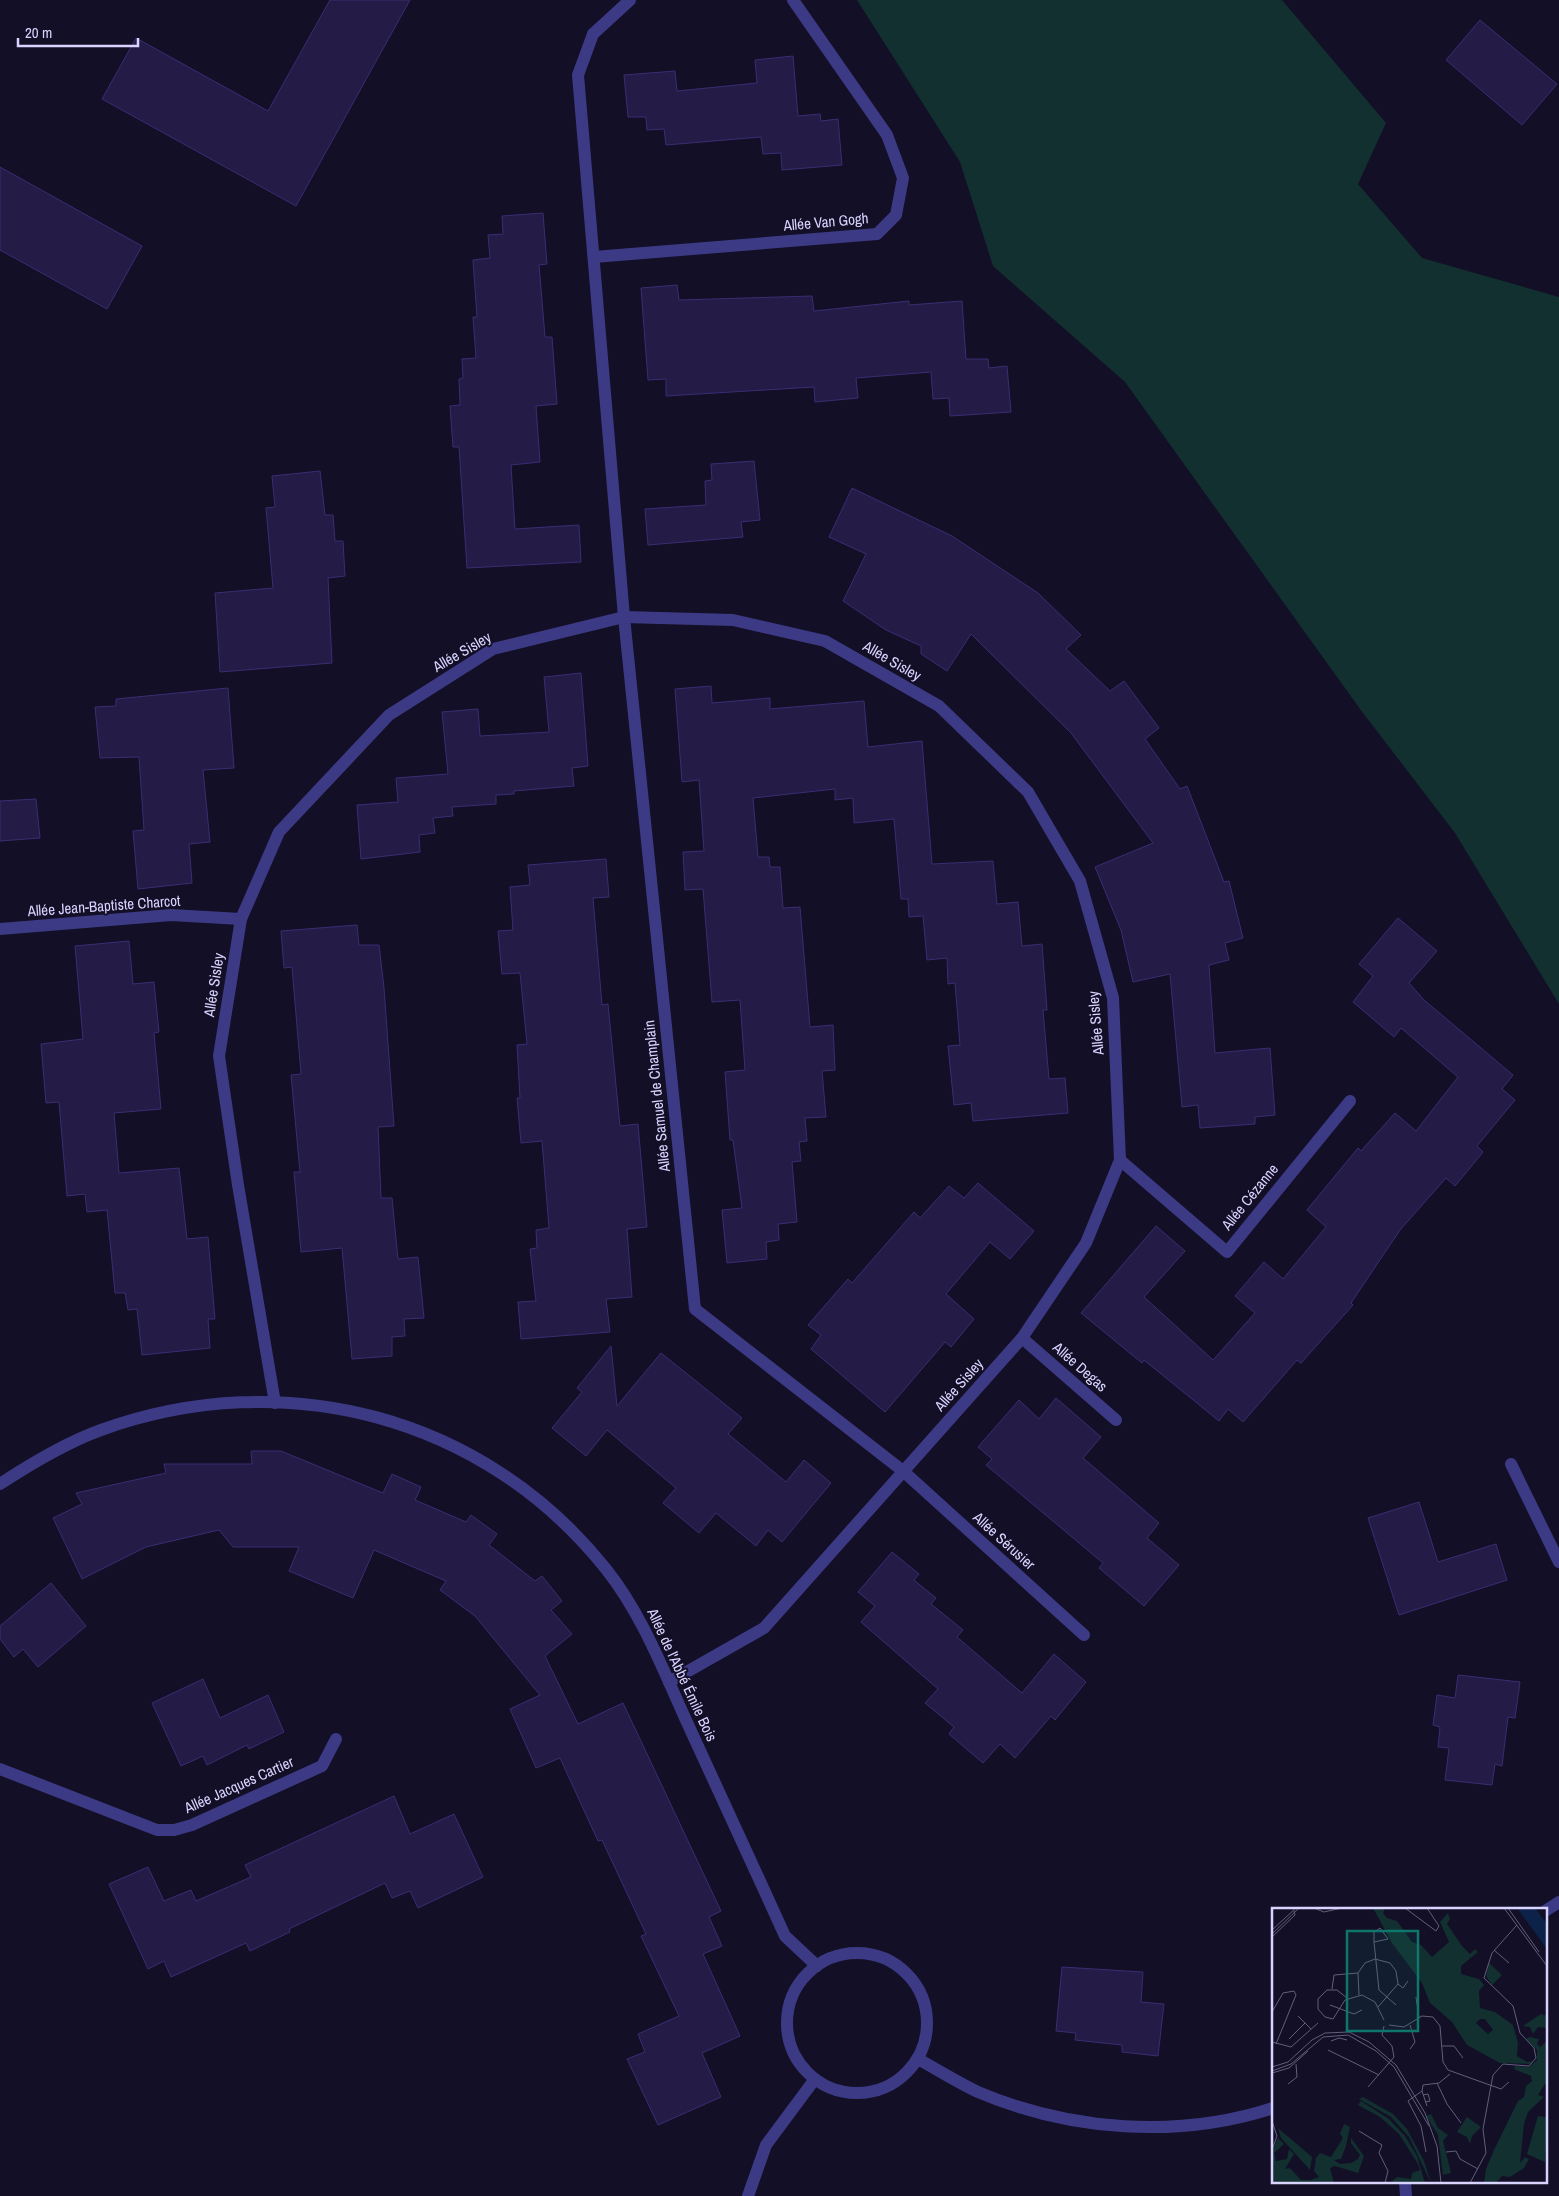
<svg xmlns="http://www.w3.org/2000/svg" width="1559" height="2196" viewBox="0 0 1559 2196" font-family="'Archivo Narrow',sans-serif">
  <rect width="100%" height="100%" fill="#130f26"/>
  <path fill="#12302f" d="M857,0H1282L1386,123L1358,184L1422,258L1559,297V1004L1455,833L1360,709L1125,382L993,266L960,162Z"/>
  <g fill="#241b47" stroke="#3b2d73">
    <path d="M330,0H410L296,206L102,99L136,38L268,111Z"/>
    <path d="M1480,20L1557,84L1522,125L1446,60Z"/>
    <path d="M793,56L798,116L820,114L821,121L838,119L842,165L782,170L781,153L763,154L761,137L666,145L664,129L647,130L646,117H628L624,75L675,71L677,91L757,83L755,60Z"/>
    <path d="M0,167L142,246L107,309L0,250Z"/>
    <path d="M543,213L547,264L539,265L545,337H552L557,404L536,406L540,462L511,465L515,529L579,525L581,562L467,568L459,447H453L450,406L460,405L459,379L463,378L462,359L476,358L473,317H477L473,260L490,258L488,235L503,234L502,216Z"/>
    <path d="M677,285L679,300L812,296L814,311L909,301V305L962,301L966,359H988L989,368L1007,366L1011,412L950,416L949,398L933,399L931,372L856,378L858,398L815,402L814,387L666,396V379L648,380L641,288Z"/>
    <path d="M754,461L760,520L741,522L743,537L648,545L645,509L706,505L705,481L712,480L711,464Z"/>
    <path d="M320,471L325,515H333L335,541H343L345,576L328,578L332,663L220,672L215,593L273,588L266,508L275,507L272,476Z"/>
    <path d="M852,488L952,536L1038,593L1081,635L1066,649L1110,691L1124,681L1159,728L1145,739L1180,789L1187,786L1224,882L1229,881L1243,938L1225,943L1229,960L1209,965L1215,1053L1270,1048L1275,1115L1255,1117V1124L1200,1128L1198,1105L1182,1107L1170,974L1133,982L1121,930L1095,867L1153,843L1071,733L971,634L947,671L921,654V646L886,630L843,601L866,554L829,537Z"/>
    <path d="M581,673L588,766L572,768L574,786L514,791V794L496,795V804L452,807L453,816L433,818L435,833L419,835L420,852L361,859L357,805L398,802L396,778L448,774L442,712L478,709L480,736L549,732L544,677Z"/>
    <path d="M711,686L712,703L770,698V709L864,701L868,747L922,741L932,864L993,861L997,904L1018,902L1022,946L1042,944L1047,1010H1043L1049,1079L1065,1078L1068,1113L973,1121L971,1103L954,1105L948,1046L960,1045L955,983L948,984L947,958L927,960L923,916L909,917L908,899H901L894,819L854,823L853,798L835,800V789L753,798L758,857H769L770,867H780L783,908L800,907L810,1027L833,1025L835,1070L822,1071L826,1117L805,1118L807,1141L799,1142L801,1161L792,1162L797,1222L778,1224L779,1240L766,1242L767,1259L727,1263L722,1210L742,1208L733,1140H730L725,1072L745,1070L740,1000L712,1002L703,889L685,890L683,852L704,851L699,780L682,782L675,689Z"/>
    <path d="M228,688L234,768L203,770L210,842L189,844L192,883L138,889L133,831L144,830L139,757L100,758L95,707L116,706V699Z"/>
    <path d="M36,799L40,838L0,841V801Z"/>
    <path d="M606,859L609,897L593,898L602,1005L608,1004L620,1126L638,1124L647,1227L627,1229L632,1297L606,1299L610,1332L521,1339L518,1302L536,1301L530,1249L537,1248L536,1230L549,1228L542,1141L521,1143L517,1098H520L517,1045L527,1044L520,973L502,974L498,931L513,930L510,887L530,885L528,865Z"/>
    <path d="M1398,918L1437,951L1409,983L1424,1000L1513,1075L1502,1089L1515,1100L1477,1146L1483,1152L1455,1186L1446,1178L1400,1230L1351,1303L1353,1305L1301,1363L1297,1360L1243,1422L1228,1409L1219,1421L1144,1360L1142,1363L1081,1313L1156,1226L1185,1251L1144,1297L1213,1360L1255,1313L1235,1296L1264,1262L1283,1279L1326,1227L1307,1210L1358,1148L1361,1151L1395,1113L1416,1131L1458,1077L1401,1028L1394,1037L1353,1002L1373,976L1359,964Z"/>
    <path d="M357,925L359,945H379L384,988L394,1126L378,1127L381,1198H392L398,1259L418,1257L424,1318L404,1319L405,1336L392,1337V1356L352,1359L342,1248L301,1252L294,1172H300L291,1075L301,1074L292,967L284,968L281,931Z"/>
    <path d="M129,941L133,984L154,982L159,1032L154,1033L161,1109L114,1113L119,1173L179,1168L187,1239L208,1237L215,1319H208L210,1348L142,1355L137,1309L128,1310L125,1293H115L107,1210L87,1212L85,1194L67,1196L59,1102L46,1103L41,1044L83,1039L75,946Z"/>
    <path d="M978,1183L1034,1231L1010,1259L990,1242L946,1294L974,1319L951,1347L945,1342L885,1412L811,1349L821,1335L808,1325L848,1279L852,1283L914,1212L920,1218L949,1186L964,1198Z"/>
    <path d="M611,1346L617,1406L661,1353L742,1418L728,1434L786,1482L804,1460L831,1483L782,1542L768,1530L756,1546L716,1513L699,1533L663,1503L676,1488L607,1430L586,1456L552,1428L582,1392L577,1388Z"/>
    <path d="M1056,1398L1101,1437L1083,1458L1159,1523L1147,1538L1179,1565L1144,1606L1099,1568L1103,1563L986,1465L992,1459L978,1447L1019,1400L1039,1419Z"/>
    <path d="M251,1451H281L383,1493L392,1474L421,1487L415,1500L466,1522L471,1515L497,1534L489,1545L535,1581L542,1576L562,1601L551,1610L572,1634L545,1656L578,1724L623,1703L721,1911L709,1917L722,1946L703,1954L740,2036L702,2053L721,2097L658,2125L627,2059L645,2052L638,2034L679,2016L641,1936L646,1934L602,1840L598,1841L560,1758L536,1768L510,1709L540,1695L475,1616L440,1590L446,1581L374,1550L353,1598L289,1571L299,1547H233L219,1530L146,1547L82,1579L53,1518L82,1504L76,1493L166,1473L164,1464H252Z"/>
    <path d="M1419,1502L1438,1562L1496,1544L1507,1580L1399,1615L1368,1518Z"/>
    <path d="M892,1552L919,1574L914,1580L936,1598L931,1604L963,1630L957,1637L1022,1693L1054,1654L1086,1682L1055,1720L1051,1716L1015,1758L1000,1744L983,1763L949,1734L954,1727L925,1703L938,1689L861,1622L875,1606L858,1592Z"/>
    <path d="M51,1583L86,1626L38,1667L23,1649L14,1657L0,1639V1626Z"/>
    <path d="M1458,1675L1520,1682L1515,1718L1508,1717L1502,1766L1495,1764L1492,1785L1445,1780L1449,1748L1438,1747L1440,1727L1433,1725L1437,1695L1455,1698Z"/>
    <path d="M203,1679L220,1718L268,1695L284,1732L249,1749L247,1745L207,1765L203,1756L181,1766L152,1703Z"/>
    <path d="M394,1796L410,1834L454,1814L483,1877L418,1908L410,1891L392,1898L385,1883L289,1929L290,1932L250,1951L246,1943L171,1977L164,1961L148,1969L109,1884L148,1867L164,1901L191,1890L196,1901L251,1877L245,1865Z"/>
    <path d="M1062,1967L1143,1972L1141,2002L1164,2004L1158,2056L1122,2052V2045L1075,2040L1076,2033L1056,2031Z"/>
  </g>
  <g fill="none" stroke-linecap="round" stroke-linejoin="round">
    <g stroke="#3d3a85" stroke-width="12">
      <path d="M630,0L593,34L578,75L624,617L695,1309L903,1471L1084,1635"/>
      <path d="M594,257L877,234L896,215L903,178L887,135L793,0"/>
      <path d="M0,929L171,915L241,919"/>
      <path d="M1120,1160L1227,1252L1350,1101"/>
      <path d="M1022,1338L1116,1420"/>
      <path d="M275,1403L238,1185L219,1056L241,919L279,832L389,715L493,649L624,617L733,620L825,641L939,706L1028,792L1080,881L1113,998L1120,1160L1086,1243L1022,1338L764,1628L669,1682"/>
      <path d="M1511,1464L1559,1562"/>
      <path d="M0,1484C32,1463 65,1443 101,1430C285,1364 484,1416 606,1569C641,1613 662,1667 685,1718C718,1790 752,1863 785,1936L817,1966"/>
      <path d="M0,1769L157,1830H174L192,1825L322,1766L336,1739"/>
      <path d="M1545,1911L1559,1902"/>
      <circle cx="857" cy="2023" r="70"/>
      <path d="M918,2059C938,2070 957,2082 978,2092C1070,2131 1178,2139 1273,2108"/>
      <path d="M1405,2182L1406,2196"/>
      <path d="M748,2196L766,2145L815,2079"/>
    </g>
  </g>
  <g text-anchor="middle" stroke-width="4" stroke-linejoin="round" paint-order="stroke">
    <g font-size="15" fill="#d9d4ff" stroke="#130f26">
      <text transform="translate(826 222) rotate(-5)" y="5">Allée Van Gogh</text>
      <text transform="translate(462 652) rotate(-30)" y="5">Allée Sisley</text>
      <text transform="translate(892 661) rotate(30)" y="5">Allée Sisley</text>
      <text transform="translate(104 906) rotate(-4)" y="5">Allée Jean-Baptiste Charcot</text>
      <text transform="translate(214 985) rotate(-81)" y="5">Allée Sisley</text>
      <text transform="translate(1096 1023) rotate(-95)" y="5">Allée Sisley</text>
      <text transform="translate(657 1096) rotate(-96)" y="5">Allée Samuel de Champlain</text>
      <text transform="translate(1250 1197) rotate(-51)" y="5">Allée Cézanne</text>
      <text transform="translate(1080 1367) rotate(41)" y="5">Allée Degas</text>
      <text transform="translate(959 1385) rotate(-48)" y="5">Allée Sisley</text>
      <text transform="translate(1004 1541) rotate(42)" y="5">Allée Sérusier</text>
      <text transform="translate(682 1675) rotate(65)" y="5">Allée de l'Abbé Émile Bois</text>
      <text transform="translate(239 1785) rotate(-24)" y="5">Allée Jacques Cartier</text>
    </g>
  </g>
  <g transform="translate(1272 1908)">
    <rect width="275" height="275" fill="#130f26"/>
    <path d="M101,0H113L111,5L115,10L125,13L140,34L149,37L160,49L177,34L168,14L176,5L178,11L175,16L190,38L198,46L203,41L206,44L189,58V66L207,71L212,77L207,83L208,100L223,104L241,117L246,135L245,148L255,154L261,153L258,156L228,155L195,137L180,114L158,95L150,75L120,35ZM208,111H213L221,122L216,126L204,115ZM217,55L230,67L220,77L214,68ZM269,106L275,108V120L266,119L261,126L258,119L251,118ZM258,129L267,131L265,136L268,139L275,133V177L273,176L266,187L272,189L256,204L252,216L248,255L253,249L257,251L252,260L238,269L230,268L224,275H212L214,261L222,242L246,193L252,189L254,178L260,173L259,168L242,161L243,158L257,159L265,152V142L254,131ZM91,189L121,206L135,221L152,253L159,275L137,229L119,209L87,191ZM89,193L117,211L133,228L145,248L153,275H118L125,269L139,271L140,265L148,262L146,256L127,226L108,209L86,197ZM159,206L166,220L176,227L171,233L179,265L171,267L166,227L154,208ZM266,208L275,209L273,254L255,246ZM195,209L209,219L200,228L198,236L195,229L185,224ZM72,216L78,219L74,238L69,251L62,252L68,256L79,255L86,251L88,247L79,235V230L92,248L86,265L63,258L58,260L62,275H0V244L6,230L12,236L2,245L4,253L15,251L17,241L22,246L13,261L18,260L29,272H39L47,269L42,263L44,250L48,245L59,249L71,230L68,226ZM6,220L40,249L38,262L9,230Z" fill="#12302f" fill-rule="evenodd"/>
    <path d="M245,0H263L275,16V41Z" fill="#0c2248"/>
    <path fill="none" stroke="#625e7d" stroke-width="1" d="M42,0L52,4L70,0M133,0L164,23L167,18L155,0M232,0L275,58M236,0L267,44M0,22L24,0M0,26L27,0M0,29L23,7L22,3M102,34V24L108,20L116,31L102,34L107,82L124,97M222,42L237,55M126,76L131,80L136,73M60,81L62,67L86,65M87,87L86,65L93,55L103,51L118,55L124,63L126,76L106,99M144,89L147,109M75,90L65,82H55L46,91V101L53,109L61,111L73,92L90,87L103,94L112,112M58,97L82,106L90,102M0,104L11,85L22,83L24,87L4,136M26,108L39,121M117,117L132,119L150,108L161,109L168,118L171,154L176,162L229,181L237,174M138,117L143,134L138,141M17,131L33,115M59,133L67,130L75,132M0,134L19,139L46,115M170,138H182L191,150M56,142L107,167M0,159L16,154L40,132L53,125L77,124L97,134L124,157L153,205L165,238L169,275M0,163L19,156L51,129L76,127L104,143L122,159L157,218M0,165L17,160L36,143M165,175L175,196L189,215M16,176L25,169L24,156M96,179L122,149L120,138L110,127L112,118M150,183L136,193L149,218L154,244M150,183L151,177L167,175L178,166M150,183L155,198M151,187L156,186L158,193L153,194M0,213L5,228L0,242M87,223L110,237L107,245L116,263L113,275M174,244L184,243L188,251L206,261M198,275L214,245L211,221L221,167L231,156L257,158L264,150L262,140L248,125L241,98L212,70L220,45L245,17"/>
    <path fill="#0f766e" fill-opacity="0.15" stroke="#0f766e" stroke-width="2.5" d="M75,23H146V123H75Z"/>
    <rect width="275" height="275" fill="none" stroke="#d9d4ff" stroke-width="2.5"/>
  </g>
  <path d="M18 38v8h120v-8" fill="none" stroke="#d9d4ff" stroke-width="2.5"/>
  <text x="25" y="38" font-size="15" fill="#d9d4ff" stroke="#130f26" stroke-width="4" paint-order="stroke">20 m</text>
</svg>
